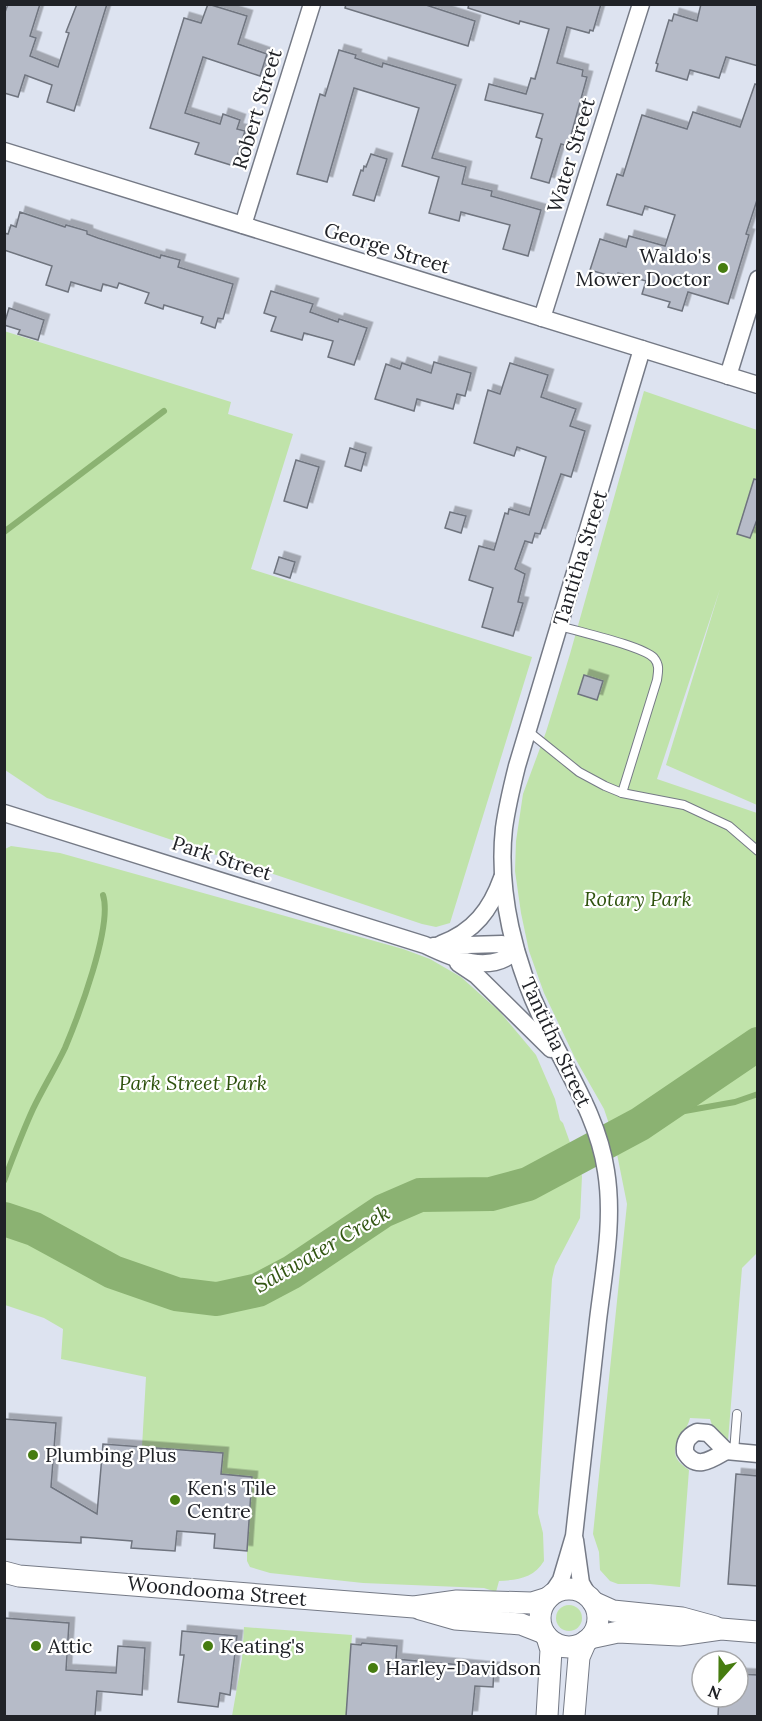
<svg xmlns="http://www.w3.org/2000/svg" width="762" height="1721" viewBox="0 0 762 1721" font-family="Lora,serif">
  <defs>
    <filter id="shadow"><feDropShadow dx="5.5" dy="-5.5" stdDeviation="0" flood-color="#0004"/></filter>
  </defs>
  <rect width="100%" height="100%" fill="#dde3f0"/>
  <g fill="#c0e3aa">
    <path d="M4,331L231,402L228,414L293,434L251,569L532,657L450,923L436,927L422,924L47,798L5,770Z"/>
    <path d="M644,391L757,430V805L666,765L720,589L657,779L757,813L758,1252L742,1268L728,1441L714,1431L710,1419L690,1418C686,1437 659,1451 689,1470L680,1587L650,1584H618L610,1581L600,1570L599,1552L593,1534L627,1204L614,1139L604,1109L575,1058L544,993L529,951L521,913L515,871L516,841L523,794L546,732L570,654Z"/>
    <path d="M11,846L60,853L403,949L430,959L461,977L500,1012L536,1055L555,1099L560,1120L563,1123L582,1176L580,1218L555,1266L552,1279L538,1513L543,1533L544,1561C534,1578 518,1580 499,1581L496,1592L484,1588L363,1583L270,1573L250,1567L247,1561V1551L252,1477L221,1474L223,1454L142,1447L146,1377L61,1359L63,1329L44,1318L5,1305V849Z"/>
    <circle cx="569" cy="1618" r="13"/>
    <path d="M244,1627L352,1635L346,1716H232L242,1659Z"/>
  </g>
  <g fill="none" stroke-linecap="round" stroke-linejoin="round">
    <g stroke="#8bb272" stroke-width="6">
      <path d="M4,532L164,411"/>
      <path d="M651,1117L735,1102L758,1094"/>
      <path d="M4,1181C13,1157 22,1133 33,1109C43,1088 55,1069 65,1048C78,1017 113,926 103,895"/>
    </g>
    <path stroke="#8bb272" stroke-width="34" d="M4,1219L34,1229L113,1272L176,1294L217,1299L258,1290L292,1272L383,1211L420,1195L491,1194L528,1184L640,1124L758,1044"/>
  </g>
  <g fill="#b6bbc8" stroke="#6f747f" stroke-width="1.5" filter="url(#shadow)">
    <path d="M8,4H40L30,36L36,38L30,56L58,67L69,33L66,32L77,4H107L74,111L47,102L52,85L25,75L18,97L4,93V15Z"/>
    <path d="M208,4L247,16L238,44L267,54L260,76L203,57L185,113L220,124L223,114L240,120L237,129L245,131L234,166L195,154L199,143L150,128L184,18L201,23Z"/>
    <path d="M346,4H423L475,21L468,46L345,8Z"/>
    <path d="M469,4H601L593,31L590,30L589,33L567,27L557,63L583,70L582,76L587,77L568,146L561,144L549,183L531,178L542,139L536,137L543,114L485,100L489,84L526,94L531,78L535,79L549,29L520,21L519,24L468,8Z"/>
    <path d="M701,4H758V66L726,57L719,78L690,70L687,80L656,71L658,64L656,63L669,20L672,21L674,14L697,21Z"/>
    <path d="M339,50L356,55L355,58L382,67L383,63L456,85L432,158L466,167L462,184L492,191L491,196L541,210L528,256L503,249L510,225L461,212L459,221L429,213L439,177L402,166L419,108L354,88L327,182L297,174L320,94L325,96Z"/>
    <path d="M755,84L758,85V197L746,234L749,235L728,304L688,292L682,311L668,307L670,302L642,294L646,281L618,273L617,278L590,270L600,239L626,247L629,236L665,246L675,215L645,206L642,215L607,205L617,174L623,176L642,115L687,129L693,112L740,127Z"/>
    <path d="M371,154L387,159L374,201L353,195L361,170L363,171L364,166L366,167Z"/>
    <path d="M20,212L65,227L66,225L87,231V234L98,238L160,258L161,255L180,260L178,267L233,284L223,319L218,318L215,328L201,323L203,317L164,305L163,309L145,303L149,293L119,283L117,288L103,284L101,291L71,282L68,292L46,285L52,266L4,250V233L8,234L11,225L16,227Z"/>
    <path d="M271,291L313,304L310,312L338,322L339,319L367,328L354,365L328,357L333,341L304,333L302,340L271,331L276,317L264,313Z"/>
    <path d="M9,308L44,320L38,340L18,334L20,330L4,325Z"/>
    <path d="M434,362L471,373L465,396L457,394L453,409L417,399L414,411L375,399L386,364L400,369L402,363L431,373Z"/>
    <path d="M510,363L548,375L541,397L576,409L570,426L585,431L571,477L561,474L540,534L535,533L532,543L525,541L515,569L525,574L518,602L523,603L513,636L482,627L493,588L469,580L479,546L494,550L505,513L508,514L509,509L529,515L546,457L517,447L514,456L474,443L488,390L500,394Z"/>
    <path d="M350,448L366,453L361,471L345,466Z"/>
    <path d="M296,460L319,467L307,508L284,501Z"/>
    <path d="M754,479L758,480V517L750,538L737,534Z"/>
    <path d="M450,512L466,516L461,533L445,528Z"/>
    <path d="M279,557L295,562L290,578L274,573Z"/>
    <path d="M584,675L603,681L597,700L578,694Z"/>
    <path d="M4,1419L56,1423L51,1487L97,1514L103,1444L223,1453L221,1474L252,1477L247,1551L214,1548L215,1534L177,1531L175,1551L131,1548L132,1541L81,1537V1543L4,1539Z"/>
    <path d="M736,1474L758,1476V1586L728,1584Z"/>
    <path d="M4,1618L69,1623L66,1670L116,1673L118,1646L145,1648L142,1695L97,1691L95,1716H4Z"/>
    <path d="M182,1631L237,1636L230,1695L220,1693L218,1707L178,1702L184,1655H180Z"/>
    <path d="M362,1643L397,1646L396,1659L494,1668L493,1687L475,1686L472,1716H346L351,1644L361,1645Z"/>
    <path d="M738,1674L758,1675V1716H718L719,1697H738Z"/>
  </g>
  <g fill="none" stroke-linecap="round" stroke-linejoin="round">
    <defs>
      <g id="service">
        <path d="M560,626C579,632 643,646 654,658C660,665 658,672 657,680L622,793"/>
        <path d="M528,731L579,772L605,786L622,793L684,805L729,826L758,851"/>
        <path d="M734,1452L737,1414"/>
      </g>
      <g id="minor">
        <path d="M4,151L758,385"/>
        <path d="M243,225L312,4"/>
        <path d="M542,318L641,4"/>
        <path d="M728,376L758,279"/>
        <path d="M4,813L425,945C454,959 489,975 516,951L502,944L433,946"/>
        <path d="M441,944C474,932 491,909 502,878"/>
        <path d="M458,963L476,975L551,1049"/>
        <path d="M697,1432L708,1433L726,1451C712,1459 696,1471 685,1452C684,1442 688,1436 697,1432Z"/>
        <path d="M726,1451L758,1454"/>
        <path d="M575,1540L581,1583L590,1599"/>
        <path d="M551,1595L561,1580L574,1536C582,1464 590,1392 598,1320C604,1270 614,1220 606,1171C598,1116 566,1071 543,1021C515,963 497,893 504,828C507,807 512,786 517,766L642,349"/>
      </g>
      <g id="tertiary">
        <path d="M4,1572L19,1576L414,1607L457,1601L532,1603L548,1598"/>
        <circle cx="569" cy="1618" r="29"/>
        <path d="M593,1602L613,1611L682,1618L715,1627"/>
        <path d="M420,1609L455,1619L521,1624L544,1633"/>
        <path d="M547,1637L551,1650L547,1716"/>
        <path d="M590,1638L618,1632L679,1635L721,1629L758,1632"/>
        <path d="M574,1716L579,1657L586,1641"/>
      </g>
    </defs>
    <use href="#service" stroke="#757a86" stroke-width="10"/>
    <use href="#minor" stroke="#757a86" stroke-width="19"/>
    <use href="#tertiary" stroke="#757a86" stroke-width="23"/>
    <use href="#service" stroke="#fff" stroke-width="8"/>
    <use href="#minor" stroke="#fff" stroke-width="16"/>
    <use href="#tertiary" stroke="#fff" stroke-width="21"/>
  </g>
  <g fill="#467c10" stroke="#fff" stroke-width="2">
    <circle cx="723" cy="268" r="6"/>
    <circle cx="33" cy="1455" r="6"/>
    <circle cx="175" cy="1500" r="6"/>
    <circle cx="36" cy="1646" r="6"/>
    <circle cx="208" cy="1646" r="6"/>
    <circle cx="373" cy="1668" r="6"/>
  </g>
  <g text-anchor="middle" stroke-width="4.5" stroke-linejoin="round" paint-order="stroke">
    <g font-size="20" fill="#202227" stroke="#fff">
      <text transform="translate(257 109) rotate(-73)" y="7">Robert Street</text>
      <text transform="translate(571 155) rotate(-73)" y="7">Water Street</text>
      <text transform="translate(387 248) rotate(17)" y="7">George Street</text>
      <text transform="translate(580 558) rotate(-73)" y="7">Tantitha Street</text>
      <text transform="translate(222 858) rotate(18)" y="7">Park Street</text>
      <text transform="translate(556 1042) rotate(65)" y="7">Tantitha Street</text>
      <text transform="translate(217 1591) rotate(5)" y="7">Woondooma Street</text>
    </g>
    <g font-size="20" fill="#202227" stroke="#fff" text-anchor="start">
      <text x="711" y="263" text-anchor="end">Waldo's<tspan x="711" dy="23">Mower Doctor</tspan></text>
      <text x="45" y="1462">Plumbing Plus</text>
      <text x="187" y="1495">Ken's Tile<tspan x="187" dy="23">Centre</tspan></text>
      <text x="48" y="1653">Attic</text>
      <text x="220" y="1653">Keating's</text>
      <text x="385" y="1675">Harley-Davidson</text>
    </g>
    <g font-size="20" font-style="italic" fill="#2e520d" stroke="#fff">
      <text x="638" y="906">Rotary Park</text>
      <text x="193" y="1090">Park Street Park</text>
    </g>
    <g font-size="21" font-style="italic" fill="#325612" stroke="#fff">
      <text transform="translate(322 1249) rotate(-30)" y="7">Saltwater Creek</text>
    </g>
  </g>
  <rect width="762" height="1721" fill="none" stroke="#202227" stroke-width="12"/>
  <g transform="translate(720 1679) rotate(201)"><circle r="28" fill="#ffffff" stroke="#a6a7a9" stroke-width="1.5"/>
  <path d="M0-4.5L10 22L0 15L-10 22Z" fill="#467c10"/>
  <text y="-9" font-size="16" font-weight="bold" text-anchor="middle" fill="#202227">N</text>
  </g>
</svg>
